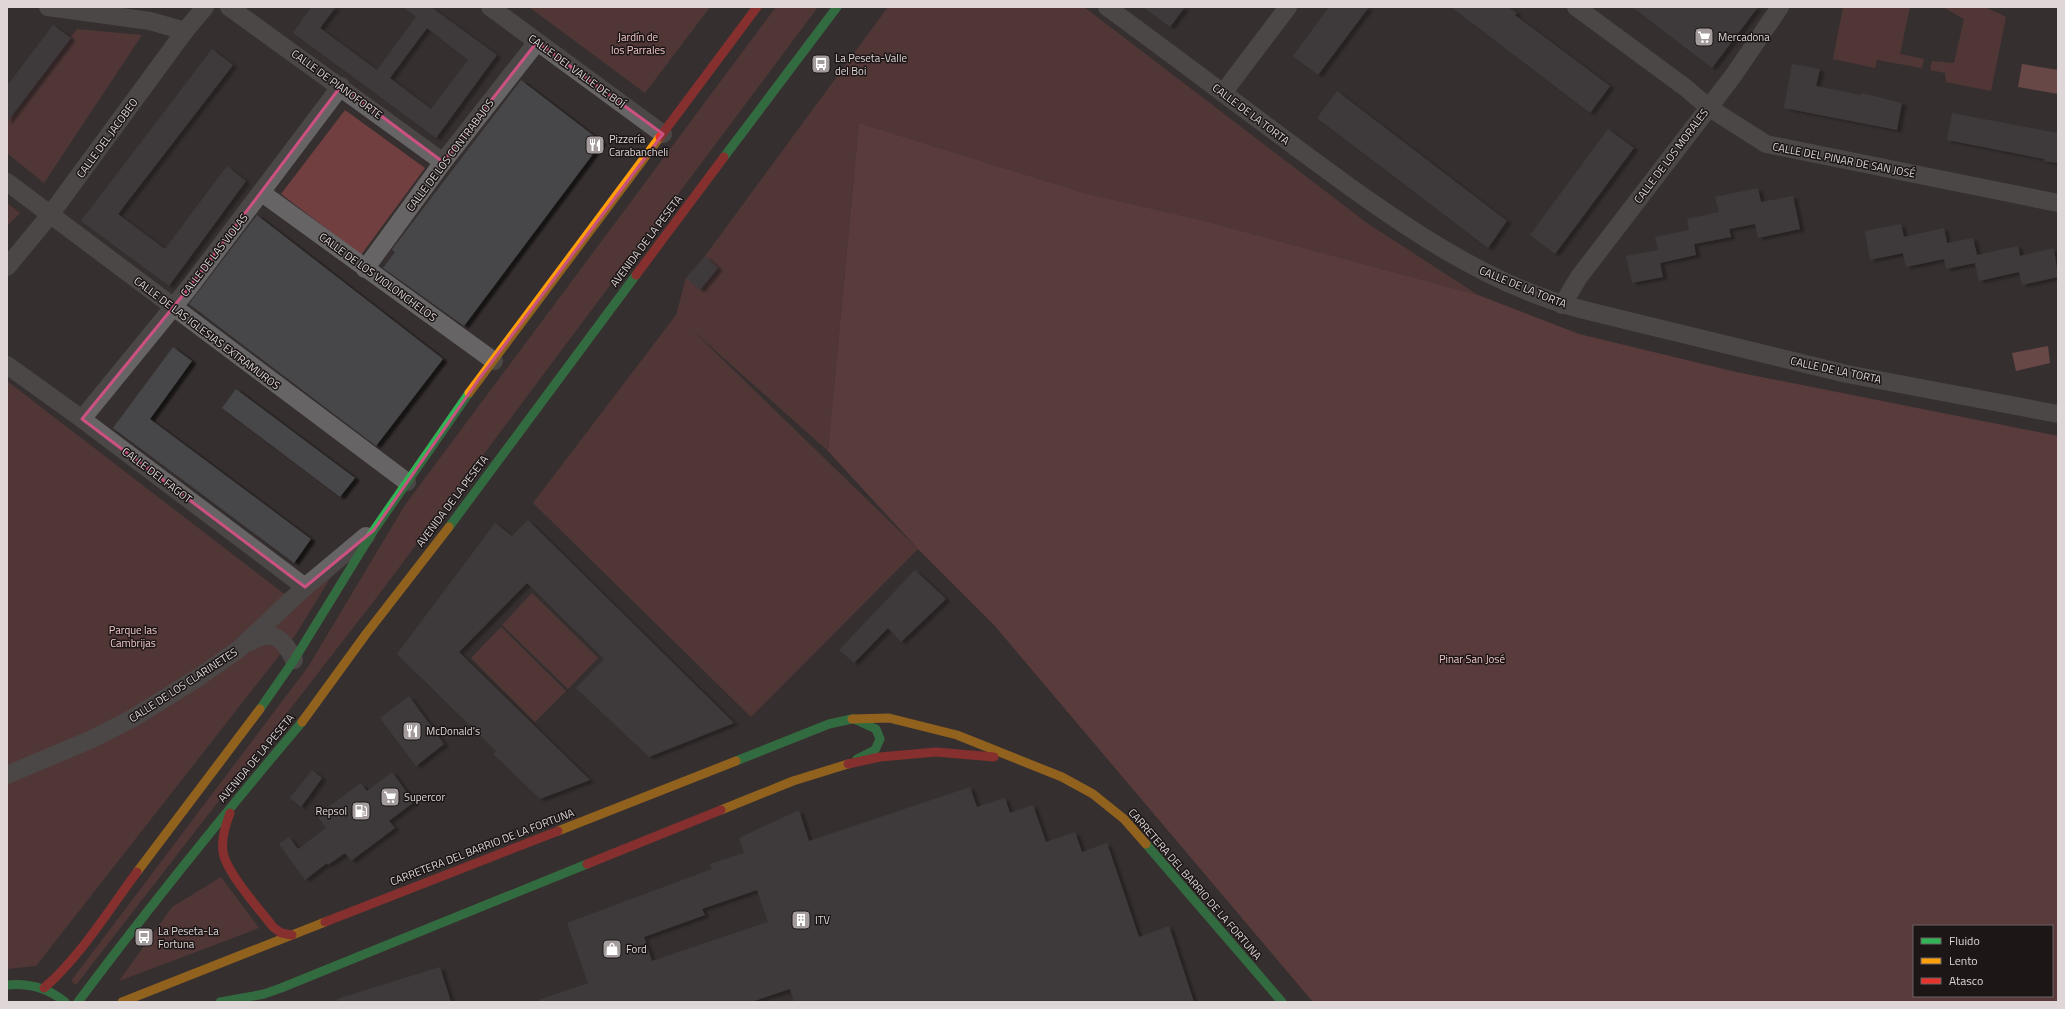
<svg xmlns="http://www.w3.org/2000/svg" width="2065" height="1009" viewBox="0 0 2065 1009" font-family="'Titillium Web',sans-serif">
  <defs>
    <filter id="shadow"><feDropShadow dx="4.5" dy="2.5" stdDeviation="1" flood-color="#0009"/></filter>
  </defs>
  <rect width="100%" height="100%" fill="#362f2f"/>
  <g fill="#713f3f">
    <path d="M529,7H710L645,93Z"/>
    <path d="M776,7H818L377,597L76,985L71,981L308,667L405,505Z"/>
    <path d="M888,7H1084L1367,223L1478,295L1201,220L1084,193L859,123L828,451L690,328L918,549L751,717L533,503L676,315L686,278L705,256Z"/>
    <path d="M1843,7H1910L1900,54L1924,59L1922,68L1877,60L1875,68L1833,59Z"/>
    <path d="M1943,7H1985L2006,17L1991,91L1946,82L1945,73L1930,70L1932,61L1954,63L1964,19Z"/>
    <path d="M77,29L142,35L44,183L7,153V122Z"/>
    <path d="M345,110L425,168L361,255L281,194Z"/>
    <path d="M7,203L20,213L7,226Z"/>
    <path d="M7,381L296,603L334,572L296,634L36,966L7,969Z"/>
    <path d="M532,593L598,658L568,689L502,625Z"/>
    <path d="M501,627L566,691L535,722L471,658Z"/>
    <path d="M221,877L259,928L119,981L172,907Z"/>
  </g>
  <path fill="#854a4b" fill-rule="evenodd" d="M859,123L1084,193L1201,220L1478,295L1579,334L1736,372L2058,436V1002H1313L994,625L918,549L828,451ZM1914,926H2052V996H1914Z"/>
  <g fill="#a46464">
    <path d="M2022,64L2058,70V94L2018,87Z"/>
    <path d="M2048,346L2050,363L2016,371L2012,353Z"/>
  </g>
  <g fill="#474648" fill-rule="evenodd" filter="url(#shadow)">
    <path d="M311,7H336L320,28L377,70L416,17L403,7H431L497,55L436,138L293,33ZM427,28L468,60L431,109L390,78Z"/>
    <path d="M1143,7H1185L1170,27Z"/>
    <path d="M1329,7H1369L1318,75L1293,56Z"/>
    <path d="M1451,7H1508L1517,13L1515,15L1610,86L1590,113Z"/>
    <path d="M1632,7H1758L1712,68Z"/>
    <path d="M53,25L71,38L7,122V86Z"/>
    <path d="M212,49L233,65L118,214L165,249L227,166L246,181L169,286L81,221Z"/>
    <path d="M1792,64L1820,69L1816,86L1861,95L1862,93L1902,103L1897,130L1784,108Z"/>
    <path d="M521,80L602,142L464,326L383,268L395,252L392,250L393,248Z"/>
    <path d="M1337,91L1507,221L1488,248L1317,118Z"/>
    <path d="M1952,113L2058,133V162L2057,163L2044,161V159L1947,140Z"/>
    <path d="M1608,129L1634,148L1555,254L1530,235Z"/>
    <path d="M1758,188L1761,202L1793,196L1800,229L1758,238L1755,224L1729,229L1731,237L1694,244L1696,255L1660,263L1663,277L1632,283L1626,256L1658,250L1655,237L1689,230L1687,219L1719,212L1715,197Z"/>
    <path d="M257,215L443,359L376,446L189,304Z"/>
    <path d="M1901,224L1904,237L1944,228L1947,243L1973,238L1977,255L2018,246L2020,256L2054,248L2058,277L2022,285L2019,272L1979,281L1975,263L1946,269L1944,259L1906,267L1903,253L1870,260L1865,231Z"/>
    <path d="M705,256L718,268L700,290L686,278Z"/>
    <path d="M173,347L192,361L150,419L311,539L294,563L113,428Z"/>
    <path d="M236,389L355,478L340,497L222,408Z"/>
    <path d="M528,520L734,723L649,757L576,688L604,659L527,583L459,652L590,780L540,799L493,754L496,751L397,654L495,523L512,536Z"/>
    <path d="M915,570L946,599L901,642L888,628L854,663L839,650Z"/>
    <path d="M409,696L444,744L416,766L380,718Z"/>
    <path d="M312,770L322,778L301,807L290,798Z"/>
    <path d="M392,772L414,802L389,821L395,828L351,861L345,853L328,865L327,863L305,880L279,844L289,837L298,849L326,828L317,815L361,783L367,791Z"/>
    <path d="M970,787L977,807L1005,798L1010,813L1033,805L1046,842L1075,832L1082,852L1107,843L1139,937L1169,926L1194,1002H794L790,989L751,1002H540L539,1000L588,983L567,923L712,869L710,864L744,853L739,838L799,810L809,841ZM757,890L768,922L652,961L644,937L705,915L702,909Z"/>
    <path d="M440,967L451,1002H338L337,999Z"/>
  </g>
  <g fill="none" stroke-linecap="round" stroke-linejoin="round">
    <g stroke="#666464" stroke-width="18">
      <path d="M48,7L150,21L185,31"/>
      <path d="M229,7L443,162"/>
      <path d="M490,7L663,134"/>
      <path d="M1107,7C1170,53 1232,100 1294,146C1381,210 1478,284 1584,310L1847,374L2058,414"/>
      <path d="M1576,7L1686,88L1708,107L1766,144L2058,203"/>
      <path d="M1223,93L1288,7"/>
      <path d="M7,182L407,482"/>
      <path d="M262,193L494,361"/>
      <path d="M7,267L50,215L185,31L205,7"/>
      <path d="M365,269L443,162L537,42"/>
      <path d="M1562,305L1579,277L1733,76L1780,7"/>
      <path d="M7,365L82,419L305,587"/>
      <path d="M82,419L188,289L341,86"/>
      <path d="M250,642C273,628 284,639 294,660"/>
      <path d="M7,775L92,739L133,718L199,677L239,649L305,587L366,536"/>
    </g>
    <g stroke="#30b455" stroke-width="9">
      <path d="M724,157L837,7"/>
      <path d="M449,527L636,275"/>
      <path d="M260,709L294,660L374,530L469,393"/>
      <path d="M854,719L876,729L880,739L875,750L857,759"/>
      <path d="M736,761L829,724L852,719"/>
      <path d="M1146,844L1282,1002"/>
      <path d="M7,985C29,983 48,988 65,1002"/>
      <path d="M78,1002C150,906 225,813 302,722"/>
      <path d="M220,1002L264,994L281,988L587,864"/>
    </g>
    <g stroke="#ff9f0a" stroke-width="9">
      <path d="M469,393L660,137"/>
      <path d="M852,719L889,718L957,735L1062,777L1093,794L1124,819L1146,844"/>
      <path d="M302,722L366,634L449,527"/>
      <path d="M721,810L793,781L848,764"/>
      <path d="M558,831L736,761"/>
      <path d="M137,872L260,709"/>
      <path d="M122,1002L325,922"/>
    </g>
    <g stroke="#e5322d" stroke-width="9">
      <path d="M660,137L757,7"/>
      <path d="M636,275L724,157"/>
      <path d="M848,764L880,757L936,752L994,757"/>
      <path d="M230,813C225,826 221,839 223,852C226,872 260,910 273,927L281,933L292,935"/>
      <path d="M587,864L721,810"/>
      <path d="M325,922L558,831"/>
      <path d="M44,988C80,957 108,911 137,872"/>
    </g>
  </g>
  <path d="M0 0H2065V1009H0ZM537,42L663,134L479,379L374,530L305,587L82,419L188,289L341,86L443,162Z" fill="#362f2f" fill-opacity=".55" fill-rule="evenodd"/>
  <path fill="none" stroke="#cb5180" stroke-width="3" stroke-linejoin="round" d="M537,42L663,134L479,379L374,530L305,587L82,419L188,289L341,86L443,162Z"/>
  <defs>
    <symbol id="supermarket-square" viewBox="-11 -11 22 22"><rect x="-9" y="-9" width="18" height="18" rx="4" fill="#a49c9c" stroke="#1c1616"/><path d="M-6-5.5h2.5l.6 2H6L4.5 2H-2.5L-4.4-4H-6ZM-1.5 3.2a1.3 1.3 0 1 0 .1 0ZM3 3.2a1.3 1.3 0 1 0 .1 0Z" fill="#fff"/></symbol>
    <symbol id="bus-square" viewBox="-11 -11 22 22"><rect x="-9" y="-9" width="18" height="18" rx="4" fill="#a49c9c" stroke="#1c1616"/><path d="M-5-6H5V4H4V6H2V4H-2V6H-4V4H-5ZM-3.5-4V0h7V-4ZM-3.5 1.2v1.5H-2V1.2ZM2 1.2v1.5H3.5V1.2Z" fill="#fff"/></symbol>
    <symbol id="restaurant-square" viewBox="-11 -11 22 22"><rect x="-9" y="-9" width="18" height="18" rx="4" fill="#a49c9c" stroke="#1c1616"/><path d="M-5-6h1v4h1v-4h1v4h1v-4h1v5L-1.5 .5V6h-2V.5L-5-1ZM5-6V6H3V1.5H1.5Q1.5-4 5-6Z" fill="#fff"/></symbol>
    <symbol id="fuel-square" viewBox="-11 -11 22 22"><rect x="-9" y="-9" width="18" height="18" rx="4" fill="#a49c9c" stroke="#1c1616"/><path d="M-5.5-6h7V0h2V4h1.3V-2.5L3-4.5l.8-.8L6-3V5H2.5V1h-1V6h-7ZM-4.2-4.7v3.2H.2V-4.7Z" fill="#fff"/></symbol>
    <symbol id="building-square" viewBox="-11 -11 22 22"><rect x="-9" y="-9" width="18" height="18" rx="4" fill="#a49c9c" stroke="#1c1616"/><path d="M-4-6H4V6H1V3H-1V6H-4ZM-2.5-4.3h1.7v1.8h-1.7ZM.8-4.3h1.7v1.8H.8ZM-2.5-1h1.7V.8h-1.7ZM.8-1h1.7V.8H.8Z" fill="#fff"/></symbol>
    <symbol id="shop-square" viewBox="-11 -11 22 22"><rect x="-9" y="-9" width="18" height="18" rx="4" fill="#a49c9c" stroke="#1c1616"/><path d="M-5-2.5h2.3a2.7 3.5 0 0 1 5.4 0H5L5.5 6h-11ZM-1.5-2.5h3a1.5 2.3 0 0 0-3 0Z" fill="#fff"/></symbol>
  </defs>
  <g fill-rule="evenodd">
    <use href="#supermarket-square" x="1693" y="26" width="22" height="22"/>
    <use href="#bus-square" x="810" y="53" width="22" height="22"/>
    <use href="#restaurant-square" x="584" y="134" width="22" height="22"/>
    <use href="#restaurant-square" x="401" y="720" width="22" height="22"/>
    <use href="#supermarket-square" x="379" y="786" width="22" height="22"/>
    <use href="#fuel-square" x="350" y="800" width="22" height="22"/>
    <use href="#building-square" x="790" y="909" width="22" height="22"/>
    <use href="#bus-square" x="133" y="926" width="22" height="22"/>
    <use href="#shop-square" x="601" y="938" width="22" height="22"/>
  </g>
  <g text-anchor="middle" stroke-width="3" stroke-linejoin="round" paint-order="stroke">
    <g font-size="11" fill="#f2c8c7" stroke="#1c1616">
      <text x="638" y="41">Jardín de<tspan x="638" dy="13">los Parrales</tspan></text>
      <text x="133" y="634">Parque las<tspan x="133" dy="13">Cambrijas</tspan></text>
      <text x="1472" y="663">Pinar San José</text>
    </g>
    <g font-size="11" fill="#dfd7d7" stroke="#1c1616" text-anchor="start">
      <text x="1718" y="41">Mercadona</text>
      <text x="835" y="62">La Peseta-Valle<tspan x="835" dy="13">del Boi</tspan></text>
      <text x="609" y="143">Pizzería<tspan x="609" dy="13">Carabancheli</tspan></text>
      <text x="426" y="735">McDonald's</text>
      <text x="404" y="801">Supercor</text>
      <text x="347" y="815" text-anchor="end">Repsol</text>
      <text x="815" y="924">ITV</text>
      <text x="158" y="935">La Peseta-La<tspan x="158" dy="13">Fortuna</tspan></text>
      <text x="626" y="953">Ford</text>
    </g>
    <g font-size="11" fill="#dfd7d7" stroke="#1c1616">
      <text transform="translate(577 71) rotate(36)" y="4">CALLE DEL VALLE DE BOÍ</text>
      <text transform="translate(337 84) rotate(36)" y="4">CALLE DE PIANOFORTE</text>
      <text transform="translate(1251 114) rotate(37)" y="4">CALLE DE LA TORTA</text>
      <text transform="translate(107 138) rotate(-54)" y="4">CALLE DEL JACOBEO</text>
      <text transform="translate(450 155) rotate(-53)" y="4">CALLE DE LOS CONTRABAJOS</text>
      <text transform="translate(1671 156) rotate(-53)" y="4">CALLE DE LOS MORALES</text>
      <text transform="translate(1844 160) rotate(11)" y="4">CALLE DEL PINAR DE SAN JOSÉ</text>
      <text transform="translate(646 241) rotate(-53)" y="4">AVENIDA DE LA PESETA</text>
      <text transform="translate(214 255) rotate(-52)" y="4">CALLE DE LAS VIOLAS</text>
      <text transform="translate(378 277) rotate(36)" y="4">CALLE DE LOS VIOLONCHELOS</text>
      <text transform="translate(1523 287) rotate(22)" y="4">CALLE DE LA TORTA</text>
      <text transform="translate(207 333) rotate(37)" y="4">CALLE DE LAS IGLESIAS EXTRAMUROS</text>
      <text transform="translate(1836 370) rotate(12)" y="4">CALLE DE LA TORTA</text>
      <text transform="translate(157 475) rotate(37)" y="4">CALLE DEL FAGOT</text>
      <text transform="translate(452 501) rotate(-53)" y="4">AVENIDA DE LA PESETA</text>
      <text transform="translate(183 685) rotate(-33)" y="4">CALLE DE LOS CLARINETES</text>
      <text transform="translate(256 758) rotate(-50)" y="4">AVENIDA DE LA PESETA</text>
      <text transform="translate(482 847) rotate(-21)" y="4">CARRETERA DEL BARRIO DE LA FORTUNA</text>
      <text transform="translate(1195 884) rotate(49)" y="4">CARRETERA DEL BARRIO DE LA FORTUNA</text>
    </g>
  </g>
  <rect width="2065" height="1009" fill="none" stroke="#dfd7d7" stroke-width="16"/>
  <rect x="1913" y="925" width="140" height="72" fill="#1c1616" stroke="#6a6363"/>
  <rect x="1921" y="938" width="20" height="6" fill="#30b455" stroke="#6a6363"/>
  <text x="1949" y="945" font-size="12" fill="#dfd7d7">Fluido</text>
  <rect x="1921" y="958" width="20" height="6" fill="#ff9f0a" stroke="#6a6363"/>
  <text x="1949" y="965" font-size="12" fill="#dfd7d7">Lento</text>
  <rect x="1921" y="978" width="20" height="6" fill="#e5322d" stroke="#6a6363"/>
  <text x="1949" y="985" font-size="12" fill="#dfd7d7">Atasco</text>
</svg>
